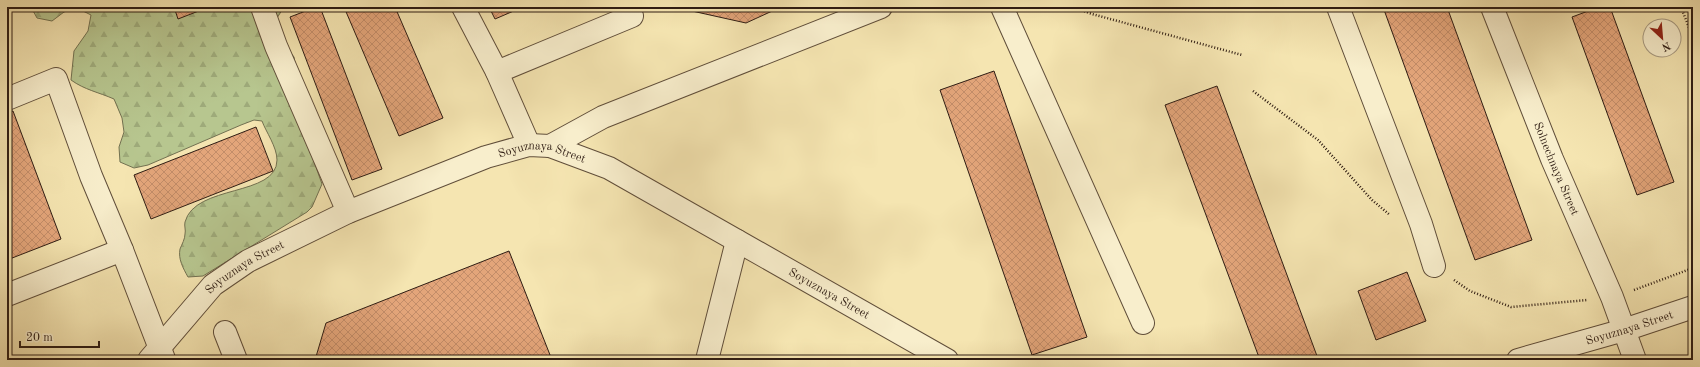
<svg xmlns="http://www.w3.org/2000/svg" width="1700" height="367" viewBox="0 0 1700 367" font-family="'Old Standard TT',serif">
  <defs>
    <pattern id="forest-firs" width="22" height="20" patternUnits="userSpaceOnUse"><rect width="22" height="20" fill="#b7c68f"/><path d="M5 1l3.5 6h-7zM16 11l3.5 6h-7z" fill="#9eaa7a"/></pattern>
    <pattern id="building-cross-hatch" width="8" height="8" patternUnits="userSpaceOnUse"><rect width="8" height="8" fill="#e3a57a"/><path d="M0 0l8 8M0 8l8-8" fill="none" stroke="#c38d69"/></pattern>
  </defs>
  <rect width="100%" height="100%" fill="#f5e5b1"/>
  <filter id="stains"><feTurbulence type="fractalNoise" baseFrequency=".005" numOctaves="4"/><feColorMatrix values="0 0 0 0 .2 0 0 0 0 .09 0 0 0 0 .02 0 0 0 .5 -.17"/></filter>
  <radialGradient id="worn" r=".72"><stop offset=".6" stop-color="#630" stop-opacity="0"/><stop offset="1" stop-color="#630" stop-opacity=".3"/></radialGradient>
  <path fill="url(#forest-firs)" stroke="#727151" d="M31,7H284L277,18L284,44L294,57L300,92L302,128L322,184L312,207L307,212L203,276L188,277C183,268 178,259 180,249C182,244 185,239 185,234C186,230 184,226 185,222C195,184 277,197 277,160C277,147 266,132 262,121L254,120L241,125L148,165L134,168L120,162L119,147L124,132L122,118L114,99C98,92 85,90 71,80L74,51L88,31L91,15L77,8L64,12L52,21L37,18Z"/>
  <g fill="url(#building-cross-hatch)" stroke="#2e1c13">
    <path d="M174,7H209L178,19Z"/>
    <path d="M316,7H320L382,169L352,180L290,17Z"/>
    <path d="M344,7H395L443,118L399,136Z"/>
    <path d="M489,7H523L495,19Z"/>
    <path d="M674,7H781L746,23Z"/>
    <path d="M1383,7H1447L1532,240L1475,260Z"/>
    <path d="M1599,7H1610L1674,182L1637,195L1572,17Z"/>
    <path d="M994,71L1087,337L1032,355L940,90Z"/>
    <path d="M1217,86L1317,356L1307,360H1260L1165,105Z"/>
    <path d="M13,111L61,239L7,260V113Z"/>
    <path d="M256,127L273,171L151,219L134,175Z"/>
    <path d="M509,251L552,360H315L326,323Z"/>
    <path d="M1407,272L1426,321L1376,340L1358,291Z"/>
  </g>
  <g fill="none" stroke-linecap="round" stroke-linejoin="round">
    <defs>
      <g id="minor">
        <path d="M262,7L276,46L348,212"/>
        <path d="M463,7L497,72L529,145"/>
        <path d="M1002,7L1143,323"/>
        <path d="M1338,7L1421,224L1434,266"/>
        <path id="s1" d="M1492,7L1552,159L1612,297L1635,360"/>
        <path d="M497,72L632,16"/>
        <path d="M7,99L56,79L91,176L122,250L164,359"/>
        <path d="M550,146L603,117L881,7"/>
        <path d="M7,295L122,250"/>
        <path d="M225,332L236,360"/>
        <path id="s2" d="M149,360L213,285L248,261L348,212L486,157L529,145L550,146L609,168L947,360"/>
        <path d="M707,360L737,241"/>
        <path id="s3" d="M1518,360L1624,330L1693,307"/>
      </g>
    </defs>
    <use href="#minor" stroke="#604e3a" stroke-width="24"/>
    <g stroke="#2e1c13" stroke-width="2.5" stroke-dasharray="1 2" stroke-linecap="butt">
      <path d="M1073,7L1092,14L1242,55"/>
      <path d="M1681,7L1693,38"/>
      <path d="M1253,91L1318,140L1372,200L1390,215"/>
      <path d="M1454,280L1470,291L1511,307L1587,300"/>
      <path d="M1634,290L1693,268"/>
      <path d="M7,349L12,360"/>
    </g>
    <use href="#minor" stroke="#f8eecc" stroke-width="22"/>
  </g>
  <g text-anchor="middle" stroke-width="4" stroke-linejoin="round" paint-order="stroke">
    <g font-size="12" fill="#2e1c13" stroke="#f8eecc">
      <text dy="4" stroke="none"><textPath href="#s2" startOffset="459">Soyuznaya Street</textPath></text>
      <text dy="4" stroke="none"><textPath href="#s1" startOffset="174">Solnechnaya Street</textPath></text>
      <text dy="4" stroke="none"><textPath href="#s2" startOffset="135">Soyuznaya Street</textPath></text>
      <text dy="4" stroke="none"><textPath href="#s2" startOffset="783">Soyuznaya Street</textPath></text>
      <text dy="4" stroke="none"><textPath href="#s3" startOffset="116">Soyuznaya Street</textPath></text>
    </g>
  </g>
  <rect width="1700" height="367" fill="none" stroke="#f5e5b1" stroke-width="24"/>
  <rect x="8" y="8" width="1684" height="351" fill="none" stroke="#2e1c13" stroke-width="2"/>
  <rect x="12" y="12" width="1676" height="343" fill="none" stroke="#2e1c13"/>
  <g transform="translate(1662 38) rotate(154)"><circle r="19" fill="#f8eecc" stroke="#a79a82"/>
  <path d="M0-3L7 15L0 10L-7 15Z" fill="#8f2418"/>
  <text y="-6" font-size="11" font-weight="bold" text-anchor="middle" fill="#2e1c13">N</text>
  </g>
  <path d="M20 341v6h79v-6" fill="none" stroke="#2e1c13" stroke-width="2"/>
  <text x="26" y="341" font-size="12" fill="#2e1c13" stroke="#f8eecc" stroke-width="3" paint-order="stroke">20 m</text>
  <rect width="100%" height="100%" filter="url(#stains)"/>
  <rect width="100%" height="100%" fill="url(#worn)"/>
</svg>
